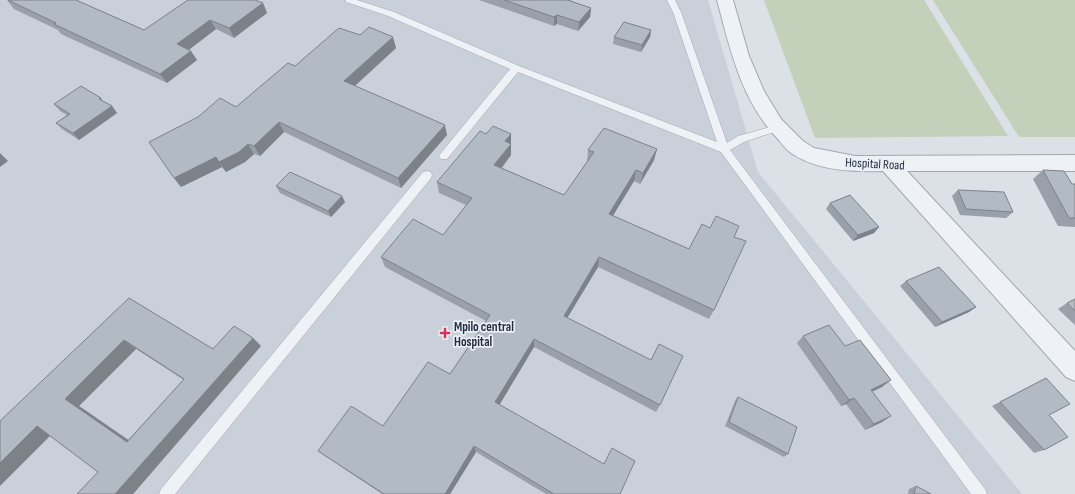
<svg xmlns="http://www.w3.org/2000/svg" width="1075" height="494" viewBox="0 0 1075 494" font-family="'Sofia Sans Condensed',sans-serif">
  <rect width="100%" height="100%" fill="#dbe1e7"/>
  <path fill="#c9d0d9" d="M0,0H708L758,172L1022,494H0Z"/>
  <g fill="#c3d1bb">
    <path d="M764,0H924L1008,136L815,138Z"/>
    <path d="M933,0H1075V137H1019Z"/>
  </g>
  <g fill="none" stroke-linecap="round" stroke-linejoin="round">
    <defs>
      <g id="service">
        <path d="M345,0H357L394,12L519,66L717,142L673,12L667,0H675L681,12L727,143L738,136L777,125L782,128L780,130L744,142L730,150L985,489L987,494H971L721,152L518,72L447,159H441L439,156L441,153L510,69L388,16L346,2Z"/>
        <path d="M427,171L431,172L432,175L431,178L175,494H159L161,489L423,172Z"/>
      </g>
      <path id="minor" d="M717,0H733L749,56L764,91L781,119L803,141L814,148L855,156L1075,155V171H907L1075,351V381L1066,377L883,171C854,172 820,171 794,155C787,151 782,144 777,138C741,100 730,49 717,0Z"/>
    </defs>
    <use href="#service" stroke="#a0a8b1" stroke-width="1"/>
    <use href="#minor" stroke="#a0a8b1" stroke-width="2"/>
    <use href="#service" fill="#eef1f5" fill-rule="evenodd"/>
    <use href="#minor" fill="#eef1f5" fill-rule="evenodd"/>
  </g>
  <g fill="#99a0a9" fill-rule="evenodd">
    <path d="M7,0H76L144,30L263,3L267,13L234,38L216,29L189,50L197,60L167,83L61,34L58,30L14,9Z"/>
    <path d="M479,0H572L571,1L591,8L590,17L578,31L557,24L554,26Z"/>
    <path d="M651,30L650,37L641,52L613,44L614,37Z"/>
    <path d="M360,35L396,48L355,86L447,135L401,188L284,132L260,156L254,154L245,162L226,172L222,167L181,187L174,178L295,66Z"/>
    <path d="M101,98L103,101L112,106L117,113L79,140L62,129L56,123L67,115L60,111L54,104Z"/>
    <path d="M511,134V155L502,168L564,195L588,161H587L588,150L657,149L654,160L640,184L634,181L613,216L689,249L734,237L714,310L709,319L598,267L567,318L660,405L656,412L534,347L499,405L620,494H546L476,452L450,494H382L325,456L318,451L383,426L450,374L486,321L385,267L381,257L443,235L466,205L439,193L437,182Z"/>
    <path d="M1043,170L1072,184H1075V227L1058,226L1033,179Z"/>
    <path d="M276,186L345,202L331,217L280,193Z"/>
    <path d="M958,190L1013,212L1006,218L960,215L952,196Z"/>
    <path d="M830,203L879,227L874,233L853,241L826,209Z"/>
    <path d="M906,281L976,307L969,312L935,327L900,286Z"/>
    <path d="M129,298L213,349L253,338L261,346L133,494H77L98,472L50,436ZM136,349L184,380L128,440L79,406Z"/>
    <path d="M1075,299V325L1058,309L1067,303Z"/>
    <path d="M803,336L845,346L882,387L872,391L882,422L865,430L846,404L841,406L797,343Z"/>
    <path d="M1046,378L1049,415L1044,450L1034,453L992,406Z"/>
    <path d="M738,397L788,454L784,457L725,426L735,401Z"/>
    <path d="M916,486L931,494H908L909,489Z"/>
  </g>
  <g fill="#7d8289">
    <path d="M263,3L267,13L234,38L229,28Z"/>
    <path d="M591,8L590,17L578,31L579,22Z"/>
    <path d="M557,15V24L554,26V17Z"/>
    <path d="M210,20L216,29L183,54L177,44Z"/>
    <path d="M651,30L650,37L641,52L642,45Z"/>
    <path d="M393,37L396,48L348,92L344,81Z"/>
    <path d="M191,51L197,60L167,83L160,74Z"/>
    <path d="M112,106L117,113L79,140L73,133Z"/>
    <path d="M279,122L284,132L260,156L254,146Z"/>
    <path d="M445,125L447,135L401,188L398,178Z"/>
    <path d="M511,134V155L495,176L494,165L505,141Z"/>
    <path d="M248,144L254,154L245,162L226,172L219,162Z"/>
    <path d="M657,149L654,160L640,184L643,173Z"/>
    <path d="M0,153L8,161L0,167Z"/>
    <path d="M216,157L222,167L181,187L174,178Z"/>
    <path d="M636,170L634,181L607,225L609,214Z"/>
    <path d="M342,196L345,202L331,217L328,211Z"/>
    <path d="M879,227L874,233L853,241L858,235Z"/>
    <path d="M599,257L598,267L563,325L564,316Z"/>
    <path d="M976,307L969,312L935,327L942,322Z"/>
    <path d="M253,338L261,346L133,494H115Z"/>
    <path d="M534,339V347L497,409L495,402Z"/>
    <path d="M124,340L136,349L79,406L140,448L127,442L65,399Z"/>
    <path d="M891,380L882,387L863,396L871,390Z"/>
    <path d="M854,398L846,404L841,406L849,400Z"/>
    <path d="M891,416L882,422L865,430L874,424Z"/>
    <path d="M37,426L53,433L0,486V463Z"/>
    <path d="M474,446L476,452L450,494H445Z"/>
  </g>
  <g fill="#b2bac4" stroke="#7d8289" fill-rule="evenodd">
    <path d="M8,0H76L144,30L188,0H255L263,3L229,28L210,20L177,44L191,51L160,74L54,24L56,23Z"/>
    <path d="M504,0H567L591,8L579,22L557,15L554,17Z"/>
    <path d="M624,22L651,30L642,45L614,37Z"/>
    <path d="M369,27L393,37L344,81L445,125L398,178L279,122L254,146L248,144L239,152L219,162L216,157L174,178L149,142L198,117L220,98L236,107L288,63L295,66L339,28L360,35Z"/>
    <path d="M81,86L101,98L99,99L112,106L73,133L56,123L70,114L54,104Z"/>
    <path d="M493,126L511,134L505,141L511,144L494,165L564,195L594,152L588,150L604,128L657,149L643,173L636,170L609,214L689,249L702,224L710,228L716,216L739,226L734,237L746,241L714,310L599,257L564,316L651,360L659,344L683,356L660,405L534,339L495,402L604,464L612,448L635,461L620,494H554L474,446L445,494H384L318,451L351,406L383,426L428,362L450,374L490,315L381,257L413,219L443,235L472,198L437,182L480,131L486,134Z"/>
    <path d="M1043,170L1064,171L1072,184H1075V218H1069Z"/>
    <path d="M290,172L342,196L328,211L276,186Z"/>
    <path d="M958,190L1004,192L1013,212L966,209Z"/>
    <path d="M850,195L879,227L858,235L830,203Z"/>
    <path d="M939,267L976,307L942,322L906,281Z"/>
    <path d="M129,298L213,349L234,326L253,338L115,494H77L98,472L37,426L0,463V421ZM124,340L184,379L127,442L65,399Z"/>
    <path d="M1075,299V311L1067,303Z"/>
    <path d="M829,325L845,346L860,340L891,380L871,390L891,416L874,424L854,398L849,400L803,336Z"/>
    <path d="M1046,378L1070,404L1049,415L1068,437L1044,450L1000,402Z"/>
    <path d="M738,397L797,427L788,454L729,422Z"/>
    <path d="M916,486L931,494H914Z"/>
  </g>
  <path fill="#d83459" stroke="#eaeff5" stroke-width="1.5" d="M443 327h4v4h4v4h-4v4h-4v-4h-4v-4h4z"/>
  <g text-anchor="middle" stroke-width="3.5" stroke-linejoin="round" paint-order="stroke">
    <g font-size="13" fill="#242f3e" stroke="#eaeff5">
      <text transform="translate(875 163) rotate(3)" y="5">Hospital Road</text>
    </g>
    <g font-size="13" font-weight="bold" fill="#242f3e" stroke="#eaeff5" text-anchor="start">
      <text x="454" y="331">Mpilo central<tspan x="454" dy="15">Hospital</tspan></text>
    </g>
  </g>
</svg>
